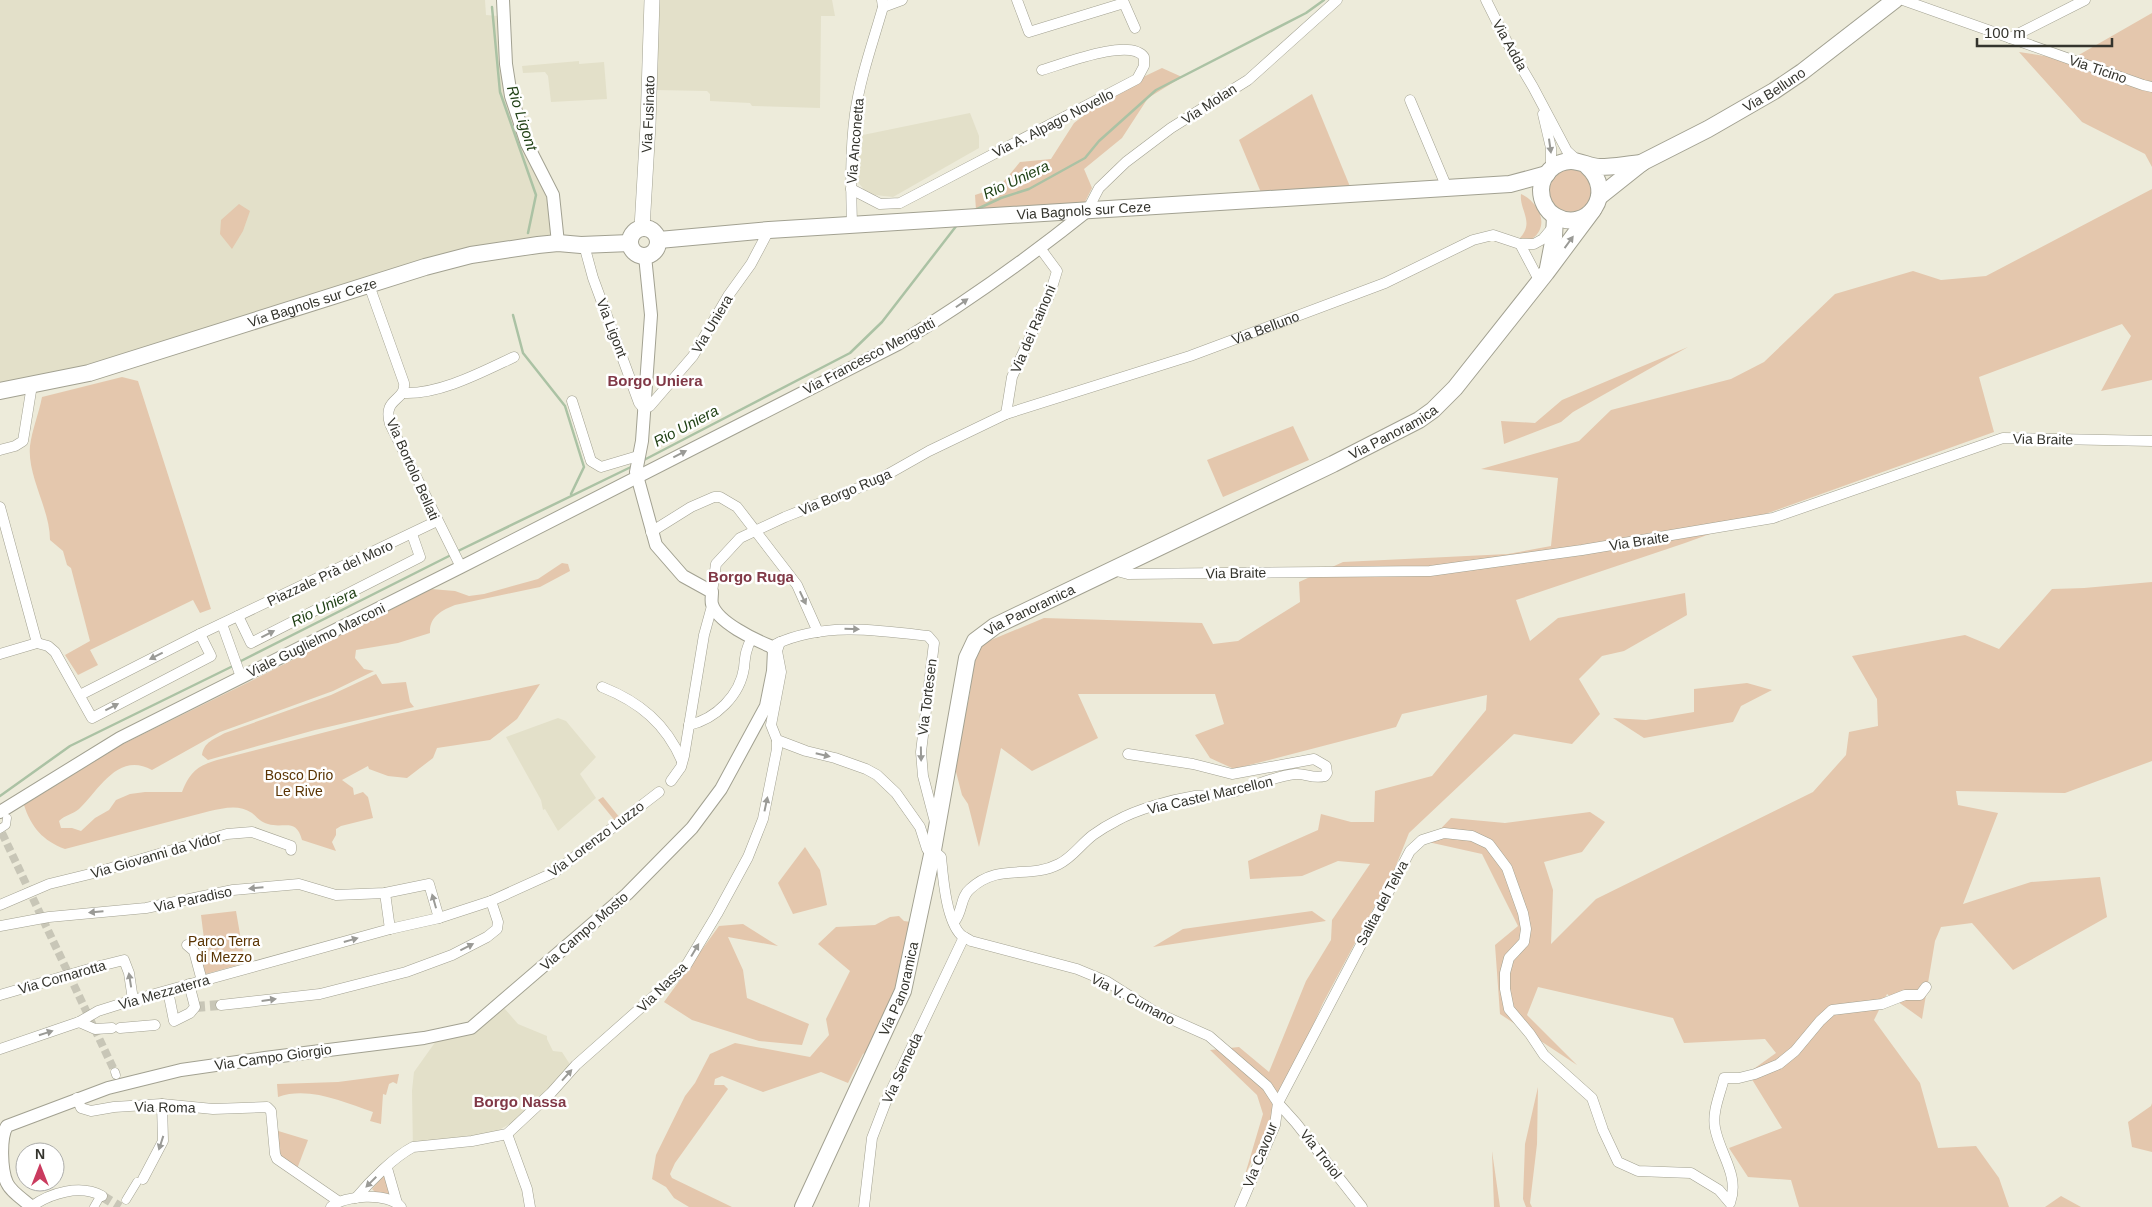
<svg xmlns="http://www.w3.org/2000/svg" width="2152" height="1207" viewBox="0 0 2152 1207" font-family="Helvetica,sans-serif">
  <rect width="100%" height="100%" fill="#edebda"/>
  <g fill="#e3e0c9">
    <path d="M0,0H485L486,15L498,16L503,85L508,109L525,151L547,193L551,236L512,246L207,337L0,390Z"/>
    <path d="M651,0H832L835,16H821L820,108L752,106L750,103L710,101V94L707,91L655,90Z"/>
    <path d="M579,61V64L604,62L607,99L551,102L548,76L545,72L523,73L522,66Z"/>
    <path d="M970,113L979,136V148L893,197L875,195L865,191L858,182L856,162L858,136Z"/>
    <path d="M558,718L566,721L596,757L580,774L596,798L558,831L545,809L543,810L541,800L506,737Z"/>
    <path d="M504,1008L518,1024L547,1036V1039L553,1051L562,1052L571,1066L515,1121L495,1132L413,1151L412,1091L414,1072L436,1041L470,1035Z"/>
  </g>
  <g fill="#e4c7ad">
    <path d="M2152,13V167L2145,154L2082,122L2019,52L2070,60Z"/>
    <path d="M1162,68L1182,77L1148,98L1122,138L1084,169L1092,188L1083,206L976,210L975,195L999,187L1020,162L1051,159L1074,123L1118,89Z"/>
    <path d="M1312,94L1351,189L1262,195L1239,140Z"/>
    <circle cx="1571" cy="190" r="22"/>
    <path d="M2152,189V380L2101,391L2131,336L2122,324L1979,377L1994,432L1685,543L1516,600L1530,641L1558,618L1685,593L1687,615L1624,651L1602,656L1579,679L1600,714L1572,744L1514,734L1409,833L1395,868L1323,1003L1244,1178L1263,1114L1257,1095L1210,1050L1239,1047L1269,1072L1306,981L1331,940L1332,920L1370,864L1338,861L1302,876L1250,879L1248,861L1318,830L1321,814L1351,822H1374L1375,791L1432,776L1486,710L1487,695L1402,714L1396,727L1234,769L1210,758L1195,735L1224,724L1215,694H1078L1098,738L1032,771L1001,748L979,847L968,804L962,795L955,768L970,692L973,664L979,645L1044,618L1202,623L1213,644L1238,641L1300,602L1299,582L1343,562L1508,554L1551,546L1558,478L1481,469L1579,441L1611,410L1731,379L1764,362L1835,294L1913,271L1941,280L1986,276Z"/>
    <path d="M1521,194C1538,202 1551,225 1532,239L1520,238C1535,222 1519,210 1521,194Z"/>
    <path d="M239,204L250,211L243,231L232,249L220,234L221,220Z"/>
    <path d="M1688,347L1573,412L1561,422L1504,444L1501,421L1535,423L1562,400Z"/>
    <path d="M122,377L138,381L211,609L200,613L193,600L90,650L98,665L78,675L65,655L90,641L71,568L67,565L63,551L50,540C50,509 27,476 30,446C32,430 39,413 42,397Z"/>
    <path d="M1293,426L1309,460L1223,497L1207,460Z"/>
    <path d="M562,563L568,564L570,571L540,587L455,605C442,610 429,617 430,633L398,643L356,650L355,658L364,669L374,671L333,691L220,732L152,770C118,751 99,790 79,809C73,814 65,815 59,821L61,828H72L81,831L95,818L109,810L116,800L130,794L145,792H182C190,772 197,766 217,760L388,716L540,684L517,719L490,740L437,748L433,758L407,778L388,776L369,769L368,766L342,780L353,788L354,795L363,792L368,797L373,818L341,826L336,829V835L332,842L336,851L302,840C296,817 284,829 268,824C260,822 257,817 252,813C239,804 224,808 210,811L65,849C43,841 31,827 24,805L119,746L259,677L431,589L455,591L469,596L484,594L538,579Z"/>
    <path d="M2152,582V761L2065,793L1956,791L1958,805L1998,813L1963,904L2031,882L2100,877L2107,917L2013,970L1972,923L1941,927L1935,941L1922,1019L1887,994L1874,1020L1920,1083L1938,1148L1976,1146L1999,1178L2009,1207H1799L1791,1180L1748,1177L1729,1148L1782,1128L1748,1073L1776,1053L1765,1039L1684,1043L1673,1018L1538,987L1527,1015L1577,1065L1500,1014L1495,945L1518,926L1482,854L1428,842L1451,818L1505,823L1590,812L1605,822L1582,852L1544,862L1553,890L1551,944L1596,899L1813,792L1846,755L1849,732L1878,726L1877,699L1852,656L1965,635L1999,649L2052,589L2084,588Z"/>
    <path d="M376,674L382,684L406,682L410,702L414,707L315,730L208,760L202,755C204,742 214,739 225,733L331,695Z"/>
    <path d="M1747,683L1772,690L1741,706L1733,722L1644,738L1613,718L1646,720L1694,712V689Z"/>
    <path d="M603,797L620,818L616,822L598,800Z"/>
    <path d="M805,847L820,870L827,905L793,914L778,883Z"/>
    <path d="M236,911L245,963L206,974L202,970L201,962L205,958L203,947H205L201,915Z"/>
    <path d="M1312,911L1326,921L1153,947L1183,929Z"/>
    <path d="M899,916L904,921L911,922L898,985L868,1051L863,1054L848,1083L821,1072L763,1092L722,1076L715,1079L714,1085H724L728,1089L675,1163L670,1174L672,1178L732,1207H689L674,1198L666,1187L652,1179L656,1155L685,1096L695,1083L710,1054L735,1043L810,1057L829,1035L826,1019L850,971L818,944L836,927L875,925L890,917Z"/>
    <path d="M743,924L778,946L728,937L743,970L747,998L809,1024L802,1045L759,1041L692,1020L664,1002L719,926Z"/>
    <path d="M399,1074L397,1084L393,1082L389,1084L386,1095L383,1094L381,1124L370,1121L373,1112C343,1102 309,1086 278,1097L277,1084L338,1082Z"/>
    <path d="M1538,1087L1537,1144L1530,1203L1532,1207H1526L1523,1199L1525,1144Z"/>
    <path d="M2152,1103V1152L2132,1147L2128,1122L2151,1106Z"/>
    <path d="M275,1130L308,1140L297,1169L279,1155Z"/>
    <path d="M1492,1151L1500,1207H1494Z"/>
    <path d="M384,1175L390,1194L375,1192L372,1189Z"/>
    <path d="M2061,1196L2081,1207H2045Z"/>
  </g>
  <g fill="none" stroke-linecap="round" stroke-linejoin="round">
    <g stroke="#abc2a4" stroke-width="2.5">
      <path d="M492,7L500,92L536,195L528,233"/>
      <path d="M975,210L1001,198L1029,189L1085,158L1099,141L1156,90L1306,13L1324,0"/>
      <path d="M513,315L523,353L565,406L584,467L571,494"/>
      <path d="M642,461L850,353L882,322L957,225"/>
      <path d="M456,552L633,466"/>
      <path d="M239,662L451,555"/>
      <path d="M0,796L70,746L235,665"/>
    </g>
    <path stroke="#c8c6b7" stroke-width="8" stroke-dasharray="8 4" stroke-linecap="butt" d="M2,833L115,1072"/>
    <g stroke="#c8c6b7" stroke-width="10" stroke-dasharray="10 5" stroke-linecap="butt">
      <path d="M195,1007L221,1005"/>
      <path d="M102,1196L120,1207"/>
    </g>
    <defs>
      <g id="pedestrian">
        <path d="M0,829L6,825L7,818"/>
        <path d="M115,1072L116,1075"/>
        <path d="M126,1200L137,1182"/>
        <path d="M94,1207L101,1195"/>
      </g>
      <g id="minor">
        <path d="M1017,0L1029,32L1124,3L1135,28"/>
        <path d="M1486,0L1510,48L1533,87L1567,151L1578,161"/>
        <path d="M1903,0L2143,85L2152,87"/>
        <path d="M883,7L902,0"/>
        <path d="M2010,38L2085,0"/>
        <path d="M1410,100L1447,188"/>
        <path d="M1543,114L1551,148V169"/>
        <path d="M851,189L880,204L900,203L1137,79L1144,66V57C1130,37 1063,64 1042,70"/>
        <path d="M1087,211L1099,188L1126,162L1171,128L1248,80L1337,0"/>
        <path d="M852,225C851,188 850,151 855,114C860,78 873,42 883,7L882,0"/>
        <path d="M1520,244L1539,280"/>
        <path d="M584,245L593,278L639,403L644,409L650,406L693,356L728,296L751,264L769,230"/>
        <path d="M369,285L404,383C406,402 382,397 390,424L461,567"/>
        <path d="M403,393C439,395 482,372 514,357"/>
        <path d="M572,401L591,461L601,467L638,456"/>
        <path d="M1006,414L1012,377L1050,294L1057,271L1040,248"/>
        <path d="M0,450L15,446L23,441L32,385"/>
        <path d="M0,507L37,643L0,654"/>
        <path d="M651,532L691,507L714,497H720L737,507L797,585L818,632"/>
        <path d="M1113,570L1128,574L1430,571L1582,550L1773,518L2003,438L2152,441"/>
        <path id="s1" d="M712,592L716,564L740,538L785,517L876,481L929,451L1006,414L1190,356L1385,283L1473,240L1493,235L1520,244H1534L1543,239L1553,227"/>
        <path d="M238,616L251,643L420,557L412,534"/>
        <path d="M222,624L241,677"/>
        <path d="M37,643L48,646L55,652L92,718L211,656L200,634"/>
        <path d="M776,644C824,622 878,630 928,636L934,643L921,752L923,776L935,822"/>
        <path d="M602,687C640,702 666,724 682,761"/>
        <path d="M80,695L200,634L437,521"/>
        <path d="M689,725C716,719 740,695 744,668C745,656 746,648 752,638"/>
        <path d="M777,740L806,751L835,758L866,769L877,775L896,793L920,827L927,849L933,850L941,857C943,877 946,920 961,935C964,937 968,939 971,941L1077,969L1106,981L1155,1012L1209,1036L1267,1086L1278,1103L1296,1123L1362,1207"/>
        <path d="M671,781L681,767L684,756L704,635L712,606"/>
        <path d="M385,893L390,929"/>
        <path d="M0,905L49,884L94,873L227,834L252,832L291,846V850"/>
        <path d="M954,922C963,912 960,897 970,889C999,862 1028,880 1059,864C1073,857 1081,844 1093,835C1100,830 1108,825 1116,821C1137,809 1171,800 1195,796C1208,795 1220,795 1233,792C1253,787 1275,776 1295,774C1306,773 1311,779 1325,776L1327,773L1326,766L1314,759L1232,774L1193,764L1128,754"/>
        <path d="M0,926L49,917L146,908L233,890L299,884L336,895L385,893L429,884L439,918"/>
        <path d="M187,945L194,951L202,981"/>
        <path d="M168,991L174,1021L190,1013L195,1007L189,984"/>
        <path d="M0,995L96,967L124,960L129,973L133,1000"/>
        <path d="M221,1005L320,994L406,972L452,955L487,937L497,929L498,922L491,901"/>
        <path d="M79,1022L95,1029L112,1028"/>
        <path d="M120,1028L155,1025"/>
        <path d="M0,1049L79,1022L98,1011L133,1000L390,929L439,918L491,901L555,872L659,792"/>
        <path d="M77,1098L81,1108L91,1111L114,1107L162,1104L213,1109L267,1107L271,1111L275,1154L277,1159L338,1201"/>
        <path d="M507,1134L527,1189L530,1207"/>
        <path d="M387,1168L397,1203"/>
        <path d="M143,1179L163,1141L162,1104"/>
        <path d="M356,1198C370,1181 394,1157 413,1147L472,1141L507,1134L551,1093L576,1065L671,981L687,964L717,914L748,857L763,819L777,749V740L771,725L781,672L777,651L780,642"/>
        <path d="M31,1207C50,1193 80,1184 102,1196"/>
        <path d="M331,1207C344,1195 388,1192 401,1207"/>
        <path d="M864,1207L872,1138L887,1099L964,937"/>
        <path d="M1240,1207L1275,1125L1278,1103L1410,851L1422,840L1444,833L1472,836L1489,844L1507,868L1523,913L1526,929L1524,942L1509,958L1505,973V989L1509,1009L1530,1034L1544,1055L1592,1098L1603,1130L1618,1162L1638,1171L1691,1173L1719,1190L1730,1203C1740,1175 1720,1155 1715,1128C1712,1111 1720,1095 1724,1078H1739L1755,1074L1779,1064L1795,1051L1820,1021L1832,1010L1882,1004L1905,995H1920L1926,987"/>
      </g>
      <g id="tertiary">
        <path d="M503,0L506,64L511,96L527,144L553,195L558,243"/>
        <path d="M0,812L120,738L461,567L898,344C964,304 1027,259 1087,211"/>
        <path d="M32,1207C24,1200 11,1192 7,1183C1,1170 0,1137 7,1126L108,1088L181,1070L265,1058L424,1038L471,1028L627,894L692,828L721,789L766,706L773,671L774,650L770,646C755,640 717,622 712,604C711,601 712,596 712,592L683,576L656,545L636,472L642,441L651,315L645,256"/>
      </g>
      <g id="secondary">
        <path id="s2" d="M642,228L648,125L652,0"/>
      </g>
      <g id="primary">
        <path d="M1587,166C1617,193 1587,234 1555,216C1546,211 1541,200 1541,190C1541,175 1555,161 1571,161C1581,161 1590,167 1600,167C1614,167 1628,164 1642,163"/>
        <path id="s3" d="M1599,197L1643,162L1708,129L1774,91L1802,72L1895,0"/>
        <circle cx="644" cy="242" r="14"/>
        <path id="s4" d="M659,240L769,230L1510,184L1547,174"/>
        <path d="M1548,268L1554,237L1555,216"/>
        <path id="s5" d="M0,391L89,373L425,267L471,255L538,245L558,243L581,245L630,243"/>
        <path id="s6" d="M803,1207L903,991L933,850L967,658L975,641L995,626L1333,464L1419,420L1433,410L1455,388L1546,273L1593,210"/>
      </g>
    </defs>
    <use href="#pedestrian" stroke="#a2a191" stroke-width="9"/>
    <use href="#minor" stroke="#a2a191" stroke-width="11"/>
    <use href="#tertiary" stroke="#a2a191" stroke-width="14"/>
    <use href="#secondary" stroke="#a2a191" stroke-width="16"/>
    <use href="#primary" stroke="#a2a191" stroke-width="18"/>
    <use href="#pedestrian" stroke="#fff" stroke-width="8"/>
    <use href="#minor" stroke="#fff" stroke-width="10"/>
    <use href="#tertiary" stroke="#fff" stroke-width="12"/>
    <use href="#secondary" stroke="#fff" stroke-width="15"/>
    <use href="#primary" stroke="#fff" stroke-width="16"/>
  </g>
  <defs><path id="oneway-solid" d="M-6-.8H1V-3.2L6.5 0L1 3.2V.8H-6Z" transform="scale(1.25)"/></defs>
  <g fill="#9a9a96">
    <use href="#oneway-solid" transform="translate(1550 146) rotate(82)"/>
    <use href="#oneway-solid" transform="translate(1569 242) rotate(-54)"/>
    <use href="#oneway-solid" transform="translate(962 303) rotate(-35)"/>
    <use href="#oneway-solid" transform="translate(680 454) rotate(-27)"/>
    <use href="#oneway-solid" transform="translate(803 598) rotate(65)"/>
    <use href="#oneway-solid" transform="translate(852 629) rotate(2)"/>
    <use href="#oneway-solid" transform="translate(268 634) rotate(-27)"/>
    <use href="#oneway-solid" transform="translate(156 656) rotate(153)"/>
    <use href="#oneway-solid" transform="translate(112 707) rotate(-27)"/>
    <use href="#oneway-solid" transform="translate(921 754) rotate(89)"/>
    <use href="#oneway-solid" transform="translate(823 755) rotate(13)"/>
    <use href="#oneway-solid" transform="translate(766 804) rotate(-78)"/>
    <use href="#oneway-solid" transform="translate(256 888) rotate(175)"/>
    <use href="#oneway-solid" transform="translate(434 901) rotate(-106)"/>
    <use href="#oneway-solid" transform="translate(96 912) rotate(175)"/>
    <use href="#oneway-solid" transform="translate(351 940) rotate(-16)"/>
    <use href="#oneway-solid" transform="translate(467 947) rotate(-27)"/>
    <use href="#oneway-solid" transform="translate(695 950) rotate(-59)"/>
    <use href="#oneway-solid" transform="translate(130 980) rotate(-99)"/>
    <use href="#oneway-solid" transform="translate(269 1000) rotate(-8)"/>
    <use href="#oneway-solid" transform="translate(46 1033) rotate(-18)"/>
    <use href="#oneway-solid" transform="translate(567 1075) rotate(-48)"/>
    <use href="#oneway-solid" transform="translate(161 1143) rotate(108)"/>
    <use href="#oneway-solid" transform="translate(371 1182) rotate(135)"/>
  </g>
  <g text-anchor="middle" stroke-width="5" stroke-linejoin="round" paint-order="stroke">
    <g font-size="14" fill="#34342d" stroke="#fff">
      <text transform="translate(1510 45) rotate(61)" y="5">Via Adda</text>
      <text transform="translate(2098 69) rotate(19)" y="5">Via Ticino</text>
      <text dy="5" stroke="none"><textPath href="#s3" startOffset="206">Via Belluno</textPath></text>
      <text transform="translate(1209 104) rotate(-33)" y="5">Via Molan</text>
      <text dy="5" stroke="none"><textPath href="#s2" startOffset="114">Via Fusinato</textPath></text>
      <text transform="translate(1053 123) rotate(-27)" y="5">Via A. Alpago Novello</text>
      <text transform="translate(855 141) rotate(-85)" y="5">Via Anconetta</text>
      <text dy="5" stroke="none"><textPath href="#s4" startOffset="426">Via Bagnols sur Ceze</textPath></text>
      <text dy="5" stroke="none"><textPath href="#s5" startOffset="325">Via Bagnols sur Ceze</textPath></text>
      <text transform="translate(712 324) rotate(-59)" y="5">Via Uniera</text>
      <text dy="5" stroke="none"><textPath href="#s1" startOffset="631">Via Belluno</textPath></text>
      <text transform="translate(612 328) rotate(69)" y="5">Via Ligont</text>
      <text transform="translate(1033 329) rotate(-67)" y="5">Via dei Rainoni</text>
      <text transform="translate(869 356) rotate(-28)" y="5">Via Francesco Mengotti</text>
      <text dy="5" stroke="none"><textPath href="#s6" startOffset="1064">Via Panoramica</textPath></text>
      <text transform="translate(2043 439) rotate(1)" y="5">Via Braite</text>
      <text transform="translate(413 469) rotate(66)" y="5">Via Bortolo Bellati</text>
      <text transform="translate(845 492) rotate(-23)" y="5">Via Borgo Ruga</text>
      <text transform="translate(1639 541) rotate(-9)" y="5">Via Braite</text>
      <text transform="translate(330 573) rotate(-25)" y="5">Piazzale Prà del Moro</text>
      <text transform="translate(1236 573) rotate(-1)" y="5">Via Braite</text>
      <text dy="5" stroke="none"><textPath href="#s6" startOffset="659">Via Panoramica</textPath></text>
      <text transform="translate(316 640) rotate(-26)" y="5">Viale Guglielmo Marconi</text>
      <text transform="translate(927 697) rotate(-83)" y="5">Via Tortesen</text>
      <text transform="translate(1210 795) rotate(-13)" y="5">Via Castel Marcellon</text>
      <text transform="translate(596 839) rotate(-37)" y="5">Via Lorenzo Luzzo</text>
      <text transform="translate(156 855) rotate(-16)" y="5">Via Giovanni da Vidor</text>
      <text transform="translate(193 899) rotate(-12)" y="5">Via Paradiso</text>
      <text transform="translate(1382 903) rotate(-62)" y="5">Salita del Telva</text>
      <text transform="translate(584 931) rotate(-41)" y="5">Via Campo Mosto</text>
      <text transform="translate(62 977) rotate(-16)" y="5">Via Cornarotta</text>
      <text transform="translate(662 987) rotate(-45)" y="5">Via Nassa</text>
      <text dy="5" stroke="none"><textPath href="#s6" startOffset="239">Via Panoramica</textPath></text>
      <text transform="translate(164 992) rotate(-16)" y="5">Via Mezzaterra</text>
      <text transform="translate(1133 999) rotate(28)" y="5">Via V. Cumano</text>
      <text transform="translate(273 1057) rotate(-8)" y="5">Via Campo Giorgio</text>
      <text transform="translate(902 1068) rotate(-65)" y="5">Via Semeda</text>
      <text transform="translate(165 1107) rotate(1)" y="5">Via Roma</text>
      <text transform="translate(1321 1154) rotate(52)" y="5">Via Troiol</text>
      <text transform="translate(1260 1155) rotate(-68)" y="5">Via Cavour</text>
    </g>
    <g font-size="14" fill="#5a3403" stroke="#fff">
      <text x="299" y="780">Bosco Drio<tspan x="299" dy="16">Le Rive</tspan></text>
      <text x="224" y="946">Parco Terra<tspan x="224" dy="16">di Mezzo</tspan></text>
    </g>
    <g font-size="15" font-style="italic" fill="#1f4014" stroke="#fff">
      <text transform="translate(522 118) rotate(72)" y="5">Rio Ligont</text>
      <text transform="translate(1016 180) rotate(-25)" y="5">Rio Uniera</text>
      <text transform="translate(686 426) rotate(-28)" y="5">Rio Uniera</text>
      <text transform="translate(324 607) rotate(-26)" y="5">Rio Uniera</text>
    </g>
    <g font-size="15" font-weight="bold" fill="#803846" stroke="#fff">
      <text x="655" y="386">Borgo Uniera</text>
      <text x="751" y="582">Borgo Ruga</text>
      <text x="520" y="1107">Borgo Nassa</text>
    </g>
  </g>
  <g transform="translate(40 1167)"><circle r="24" fill="#ffffff" stroke="#aeaeab"/>
  <path d="M0-4L9 19L0 12L-9 19Z" fill="#ca3b5f"/>
  <text y="-8" font-size="14" font-weight="bold" text-anchor="middle" fill="#34342d">N</text>
  </g>
  <path d="M1977 38v8h135v-8" fill="none" stroke="#34342d" stroke-width="2.5"/>
  <text x="1984" y="38" font-size="15" fill="#34342d" stroke="#ffffff" stroke-width="4" paint-order="stroke">100 m</text>
</svg>
